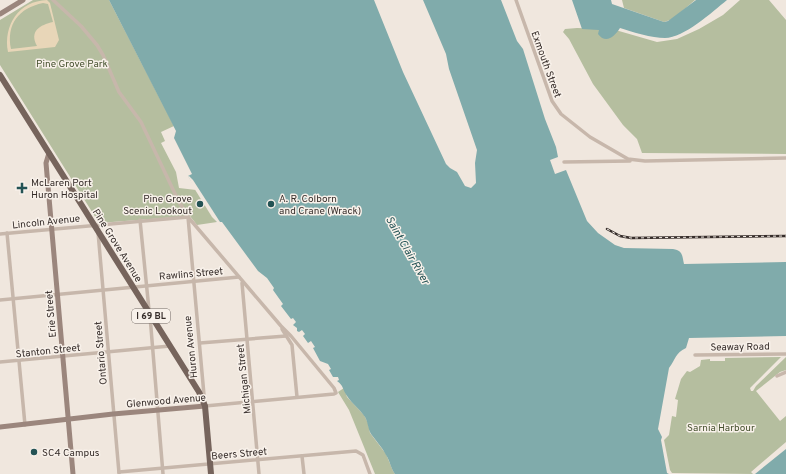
<svg xmlns="http://www.w3.org/2000/svg" width="786" height="474" viewBox="0 0 786 474" font-family="Overpass,sans-serif">
  <rect width="100%" height="100%" fill="#f0e7de"/>
  <g fill="#b5be9f">
    <path d="M33,0H109L174,126L161,132L165,141L161,143L176,172L179,188L196,190L217,222L197,225L190,216L99,223L0,65V20Z"/>
    <path d="M622,0H695L673,19L664,22L624,8Z"/>
    <path d="M740,0H769L786,20V154L642,153L637,139L623,125L593,84L569,39L563,32L565,29L577,28L612,29L657,42L677,39L699,29L723,15Z"/>
    <path d="M781,357L750,388L751,391H753L756,386L786,357V370L780,372L756,391L780,421L786,416V442L751,472L753,474L672,473L670,470L664,440L669,435L672,416L676,417L678,400L675,399L681,379L687,371L690,372L700,366L701,360L710,359V361H725V358Z"/>
    <path d="M344,388L347,397L364,415L368,423L370,433L386,454L393,471L395,474H375L349,410L338,392Z"/>
  </g>
  <path fill="#e8d6b8" fill-rule="evenodd" d="M47,0L50,3L59,40L55,47L8,52C3,25 19,1 47,0ZM43,3L48,4L53,22C40,25 29,31 37,46L11,49C6,24 19,8 43,3Z"/>
  <g fill="#80abab">
    <path d="M109,0H374L403,72L446,164L450,168L457,172L465,186L471,188L476,183L475,163L477,150L449,69L446,54L423,0H501L517,41L523,49L545,119L556,147L558,157L550,160L555,174L566,170L587,221L598,233L615,245L624,248L673,249C683,251 682,255 684,264L786,262V336L689,338L686,348C675,353 676,359 669,368L658,429L662,437L661,440L667,473L669,474H395C391,469 390,461 386,455C382,447 376,441 371,434C368,429 368,422 365,417C360,409 352,404 347,396C342,389 344,386 337,381L339,380L338,377H333L329,370L331,369L328,364L320,361L313,348L315,347L311,341L308,343L303,336L305,334L302,330L299,332L297,331V328L293,325L296,322L293,318L291,319L281,306L283,304L273,290L274,288L267,278L258,271L222,222H217L212,216L188,176L192,174L174,138L176,131Z"/>
    <path d="M572,0H611L612,4L664,22L668,21L696,0H727C712,12 684,38 665,38C652,38 632,32 620,28C615,36 606,45 598,34L599,30L582,29Z"/>
    <path d="M786,449V474H755Z"/>
  </g>
  <path fill="#f0e7de" d="M188,176H189L193,180L220,222H217L212,217L194,188Z"/>
  <g fill="none" stroke-linecap="round" stroke-linejoin="round">
    <g stroke="#c7b7ab" stroke-width="3.5">
      <path d="M53,0L81,26L97,45L103,55L119,92L141,122L178,200L188,217L281,326L291,336L334,388L336,393L334,394L205,406L188,217"/>
      <path d="M516,0L552,101L561,114L590,137L628,159L645,161L786,158"/>
      <path d="M564,162L630,161"/>
      <path d="M140,220L149,310"/>
      <path d="M98,232L119,473"/>
      <path d="M7,233L25,425"/>
      <path d="M0,234L188,217"/>
      <path d="M242,283L259,474"/>
      <path d="M0,300L239,277"/>
      <path d="M150,316L163,474"/>
      <path d="M282,329L292,345L297,397"/>
      <path d="M200,343L286,336"/>
      <path d="M695,355L786,354"/>
      <path d="M0,362L170,346"/>
      <path d="M777,376L786,372"/>
      <path d="M302,456L304,474"/>
      <path d="M119,472L356,451L363,455L370,474"/>
    </g>
    <g stroke="#9b867d" stroke-width="5">
      <path d="M0,14L23,0"/>
      <path d="M49,153L46,163L73,474"/>
      <path d="M0,427L113,414L205,406"/>
    </g>
    <path stroke="#76645c" stroke-width="6" d="M0,75L199,392L205,406L211,474"/>
    <defs>
      <path id="rail" d="M607,229L620,236L631,238L786,236"/>
    </defs>
    <use href="#rail" stroke="#362d2a" stroke-width="2.5"/>
    <use href="#rail" stroke="#f8f1ea" stroke-width="1" stroke-dasharray="3" stroke-linecap="butt"/>
  </g>
  <g fill="#235254" stroke="#f8f1ea" stroke-width="1.5">
    <path d="M20 182h4v4h4v4h-4v4h-4v-4h-4v-4h4z"/>
    <circle cx="200" cy="204" r="4"/>
    <circle cx="271" cy="204" r="4"/>
    <circle cx="34" cy="452" r="4"/>
  </g>
  <g text-anchor="middle" stroke-width="3" stroke-linejoin="round" paint-order="stroke">
    <rect fill="#f8f1ea" stroke="#706864" stroke-width="1" x="132" y="309" width="38" height="14" rx="3"/>
    <g font-size="9" font-weight="bold" fill="#362d2a">
      <text x="151" y="319">I 69 BL</text>
    </g>
    <g font-size="10" fill="#475230" stroke="#f8f1ea">
      <text x="72" y="67">Pine Grove Park</text>
      <text x="721" y="431">Sarnia Harbour</text>
    </g>
    <g font-size="10" fill="#362d2a" stroke="#f8f1ea">
      <text transform="translate(547 64) rotate(70)" y="4">Exmouth Street</text>
      <text transform="translate(46 221) rotate(-6)" y="4">Lincoln Avenue</text>
      <text transform="translate(118 245) rotate(58)" y="4">Pine Grove Avenue</text>
      <text transform="translate(191 273) rotate(-5)" y="4">Rawlins Street</text>
      <text transform="translate(50 314) rotate(-95)" y="4">Erie Street</text>
      <text transform="translate(740 346) rotate(-1)" y="4">Seaway Road</text>
      <text transform="translate(190 347) rotate(-96)" y="4">Huron Avenue</text>
      <text transform="translate(48 350) rotate(-6)" y="4">Stanton Street</text>
      <text transform="translate(100 353) rotate(-95)" y="4">Ontario Street</text>
      <text transform="translate(243 379) rotate(-96)" y="4">Michigan Street</text>
      <text transform="translate(166 400) rotate(-5)" y="4">Glenwood Avenue</text>
      <text transform="translate(239 453) rotate(-5)" y="4">Beers Street</text>
    </g>
    <g font-size="10" fill="#362d2a" stroke="#f8f1ea" text-anchor="start">
      <text x="31" y="186">McLaren Port<tspan x="31" dy="12">Huron Hospital</tspan></text>
      <text x="192" y="202" text-anchor="end">Pine Grove<tspan x="192" dy="12">Scenic Lookout</tspan></text>
      <text x="279" y="202">A. R. Colborn<tspan x="279" dy="12">and Crane (Wrack)</tspan></text>
      <text x="42" y="456">SC4 Campus</text>
    </g>
    <g font-size="11" font-style="italic" fill="#235254" stroke="#f8f1ea">
      <text transform="translate(408 250) rotate(60)" y="4">Saint Clair River</text>
    </g>
  </g>
</svg>
